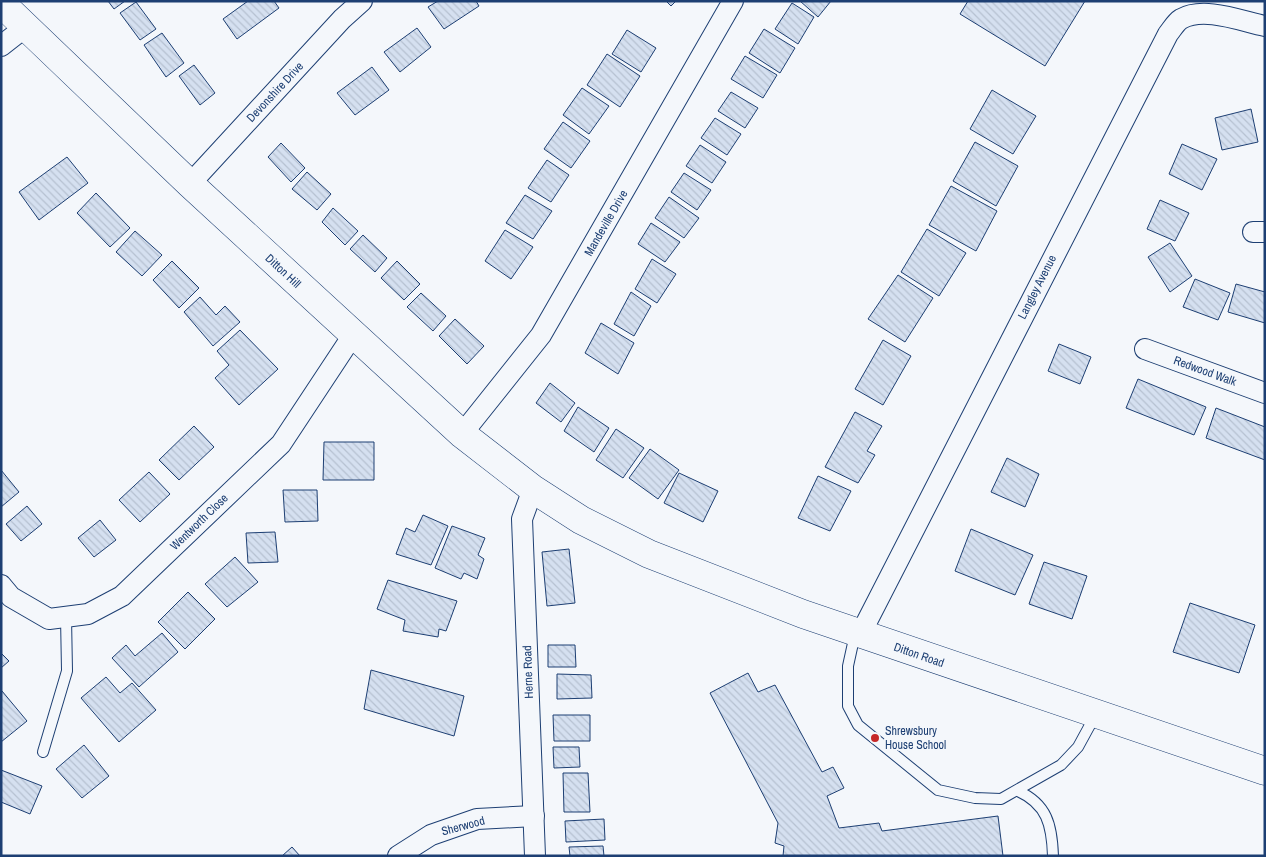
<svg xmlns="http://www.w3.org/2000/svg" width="1266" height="857" viewBox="0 0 1266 857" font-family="'Archivo Narrow',sans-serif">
  <defs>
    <pattern id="building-back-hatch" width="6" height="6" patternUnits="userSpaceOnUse" patternTransform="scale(1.25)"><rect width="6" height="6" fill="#d5e0f0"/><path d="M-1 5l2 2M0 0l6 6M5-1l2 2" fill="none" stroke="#b6c1d1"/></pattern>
  </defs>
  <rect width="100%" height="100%" fill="#f4f7fb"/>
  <g fill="url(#building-back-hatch)" stroke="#1d3f73">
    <path d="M108,1H125L114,9Z"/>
    <path d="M248,1H274L279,8L237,39L223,19Z"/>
    <path d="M438,1H476L479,6L444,29L428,7Z"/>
    <path d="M666,1H676L671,6Z"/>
    <path d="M800,1H831L818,17Z"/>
    <path d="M968,1H1085L1045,66L960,14Z"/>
    <path d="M136,2L156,29L140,40L120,13Z"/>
    <path d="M792,3L814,17L798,44L775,29Z"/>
    <path d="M417,28L431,47L400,72L384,52Z"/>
    <path d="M764,29L795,48L780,73L749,53Z"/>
    <path d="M627,30L656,48L641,72L612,54Z"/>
    <path d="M162,33L184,63L166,77L144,45Z"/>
    <path d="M607,54L640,76L620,107L587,85Z"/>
    <path d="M745,56L777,75L763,98L731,79Z"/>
    <path d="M194,65L215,93L200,105L179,76Z"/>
    <path d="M372,67L389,90L355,115L337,93Z"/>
    <path d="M582,88L609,106L589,134L563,115Z"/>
    <path d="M992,90L1036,116L1013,154L970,129Z"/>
    <path d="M731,92L758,108L745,128L718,111Z"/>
    <path d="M1251,109L1258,142L1222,150L1215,118Z"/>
    <path d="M715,118L741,134L727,155L701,138Z"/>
    <path d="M563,122L590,141L571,168L544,149Z"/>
    <path d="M975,142L1018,166L996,206L953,181Z"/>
    <path d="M281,143L305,168L291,182L268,157Z"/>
    <path d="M1182,144L1217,159L1202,190L1169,174Z"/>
    <path d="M700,145L726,162L712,183L686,166Z"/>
    <path d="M67,157L88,183L39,220L19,192Z"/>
    <path d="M547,160L569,175L551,202L528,188Z"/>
    <path d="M307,172L331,194L317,210L292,189Z"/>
    <path d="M684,173L711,190L697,210L671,192Z"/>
    <path d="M951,186L997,211L976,251L929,225Z"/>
    <path d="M96,193L130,228L110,247L77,213Z"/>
    <path d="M525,195L552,211L533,239L506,223Z"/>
    <path d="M669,197L699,218L684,238L655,218Z"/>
    <path d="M1160,200L1189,213L1175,241L1147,229Z"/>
    <path d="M333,208L358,231L345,245L322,222Z"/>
    <path d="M651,223L680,242L665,262L638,244Z"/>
    <path d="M927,229L966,253L939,296L901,272Z"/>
    <path d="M505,230L533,247L511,279L485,261Z"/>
    <path d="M135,231L162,255L142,276L116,252Z"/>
    <path d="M363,235L387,258L375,272L350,249Z"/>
    <path d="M1170,243L1192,276L1170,292L1148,257Z"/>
    <path d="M652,259L676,274L657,303L635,289Z"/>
    <path d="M172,261L199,288L179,308L153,280Z"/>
    <path d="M397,261L420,284L404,300L381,278Z"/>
    <path d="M898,275L933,298L905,342L868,319Z"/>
    <path d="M1195,279L1230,293L1218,320L1183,307Z"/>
    <path d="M1236,284L1265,292V323L1228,312Z"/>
    <path d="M631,292L651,306L634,336L614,324Z"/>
    <path d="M421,293L446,316L433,331L407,307Z"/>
    <path d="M200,297L216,315L225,306L240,322L213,346L184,312Z"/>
    <path d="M455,319L484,346L467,364L439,336Z"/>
    <path d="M601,323L634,343L618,374L585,353Z"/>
    <path d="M240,330L278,369L239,405L215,378L229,365L217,351Z"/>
    <path d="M883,340L911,356L883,405L855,389Z"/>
    <path d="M1059,344L1091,357L1080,384L1048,371Z"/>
    <path d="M1138,379L1206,407L1194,435L1126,408Z"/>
    <path d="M550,383L575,403L561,422L536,403Z"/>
    <path d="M578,407L609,428L594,452L564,431Z"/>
    <path d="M1216,408L1265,427V460L1206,438Z"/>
    <path d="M855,412L882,426L867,451L875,455L858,483L825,467Z"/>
    <path d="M194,426L214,447L179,480L159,460Z"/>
    <path d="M616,429L644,448L623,478L596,460Z"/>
    <path d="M324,442H374V480H323Z"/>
    <path d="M650,449L679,470L658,499L629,478Z"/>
    <path d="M1007,458L1039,474L1025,507L991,492Z"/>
    <path d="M1,470L19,492L1,507Z"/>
    <path d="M149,472L170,494L140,522L119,500Z"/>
    <path d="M679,473L718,491L703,522L664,503Z"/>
    <path d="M818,476L851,491L830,531L798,518Z"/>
    <path d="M283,490H317L318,521L285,522Z"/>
    <path d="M27,506L42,524L21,541L6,524Z"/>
    <path d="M423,515L448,526L431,565L396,554L406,528L415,532Z"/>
    <path d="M100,520L116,540L94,557L78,538Z"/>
    <path d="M452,526L485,538L478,555L484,559L477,579L464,573L461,579L435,568Z"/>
    <path d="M971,529L1033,555L1015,595L955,571Z"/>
    <path d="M275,532L278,562L248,563L246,533Z"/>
    <path d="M569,549L575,603L547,606L542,552Z"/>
    <path d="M235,557L258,582L227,607L205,584Z"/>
    <path d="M1044,562L1087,576L1072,619L1029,604Z"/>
    <path d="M388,580L457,601L446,631L439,629L438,637L403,631L405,620L377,609Z"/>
    <path d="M188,592L215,619L185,649L158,622Z"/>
    <path d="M1190,603L1255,625L1239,673L1173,652Z"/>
    <path d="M162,633L178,652L139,687L112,658L126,645L135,656Z"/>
    <path d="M548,645H575L576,667H548Z"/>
    <path d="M1,653L9,661L1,668Z"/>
    <path d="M371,670L464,696L454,736L364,709Z"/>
    <path d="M748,673L758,692L775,685L822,772L833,767L844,788L827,796L839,828L879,823L882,831L998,816L1003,856H783L784,846L775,843L778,823L710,693Z"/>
    <path d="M557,674L591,675L592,698L557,699Z"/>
    <path d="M106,677L120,693L132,683L156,710L119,742L81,698Z"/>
    <path d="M2,691L27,721L1,742V692Z"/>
    <path d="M553,715H590V741H554Z"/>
    <path d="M84,745L109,776L82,798L56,769Z"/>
    <path d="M553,747H579L580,767L554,768Z"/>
    <path d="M1,770L42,786L30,814L1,802Z"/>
    <path d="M563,773H588L590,812H564Z"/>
    <path d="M604,819L605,840L566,842L565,821Z"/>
    <path d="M603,846L604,856H570L569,847Z"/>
    <path d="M292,847L300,856H282Z"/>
  </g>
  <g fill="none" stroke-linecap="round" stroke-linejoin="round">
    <defs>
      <g id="lane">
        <path d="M855,634L848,666V706L858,725L938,790L975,798L1001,799L1061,765L1078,747L1096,714"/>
        <path d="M43,752L67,671L66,617"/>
        <path d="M1018,791C1047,804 1052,825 1053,856"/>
      </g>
      <g id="street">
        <path d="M1,46L24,28"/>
        <path d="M190,184L342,19L362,1"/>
        <path d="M1253,232H1265"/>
        <path d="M1145,349L1265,393"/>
        <path d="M462,434L541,335L733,1"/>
        <path d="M533,489L522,519L535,856"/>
        <path d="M1,585L11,597L49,619L88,614L122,596L281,444L353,335"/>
        <path d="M860,635L1168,34C1172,29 1176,22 1181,19C1204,6 1241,21 1265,26"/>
        <path d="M398,856L431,835L477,819L534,816"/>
      </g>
      <path id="secondary" d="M1,3L190,184L462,434L533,489L581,520L649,554L803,614L1265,771"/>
    </defs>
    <use href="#lane" stroke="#1d3f73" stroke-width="12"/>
    <use href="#street" stroke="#1d3f73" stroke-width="22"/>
    <use href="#secondary" stroke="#1d3f73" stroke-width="29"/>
    <use href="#lane" stroke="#f4f7fb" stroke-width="10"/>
    <use href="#street" stroke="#f4f7fb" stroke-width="20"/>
    <use href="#secondary" stroke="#f4f7fb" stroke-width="28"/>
  </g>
  <circle fill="#c62828" stroke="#f4f7fb" stroke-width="2" cx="875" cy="738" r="5"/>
  <g text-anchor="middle" stroke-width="4" stroke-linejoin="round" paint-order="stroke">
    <g font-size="12" fill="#1d3f73" stroke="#f4f7fb">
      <text transform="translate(275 92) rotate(-47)" y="4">Devonshire Drive</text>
      <text transform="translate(606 223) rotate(-60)" y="4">Mandeville Drive</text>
      <text transform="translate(283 271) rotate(43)" y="4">Ditton Hill</text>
      <text transform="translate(1037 287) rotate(-63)" y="4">Langley Avenue</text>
      <text transform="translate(1205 371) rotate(20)" y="4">Redwood Walk</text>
      <text transform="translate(199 522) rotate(-44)" y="4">Wentworth Close</text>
      <text transform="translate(919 655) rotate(19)" y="4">Ditton Road</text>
      <text transform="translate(528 672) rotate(-92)" y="4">Herne Road</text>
      <text transform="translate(463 826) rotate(-15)" y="4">Sherwood</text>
    </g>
    <g font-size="12" fill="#1d3f73" stroke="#f4f7fb" text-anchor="start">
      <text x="885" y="735">Shrewsbury<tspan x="885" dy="14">House School</tspan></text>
    </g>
  </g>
  <rect width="1266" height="857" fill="none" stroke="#1d3f73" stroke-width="5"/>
</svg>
